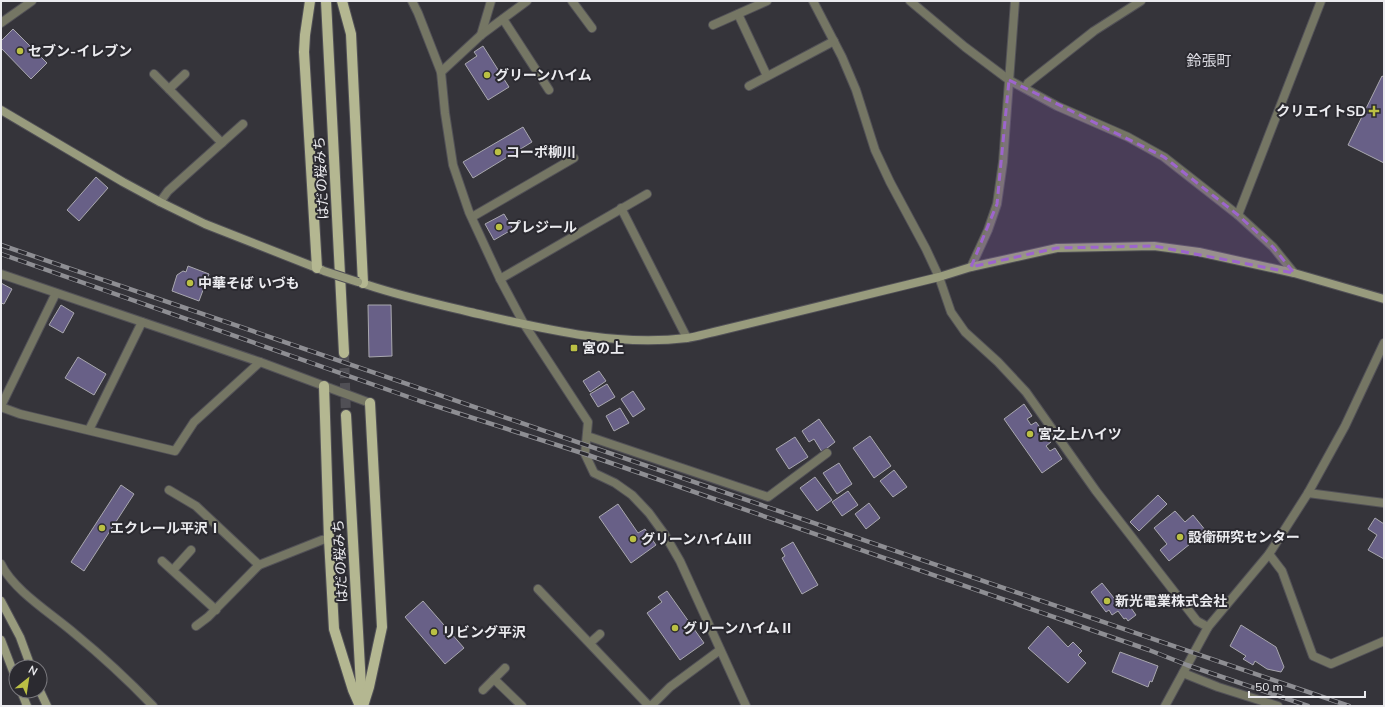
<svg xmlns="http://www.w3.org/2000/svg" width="1385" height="707" viewBox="0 0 1385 707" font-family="Mulish,'Noto Sans JP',sans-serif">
  <rect width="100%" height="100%" fill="#35343a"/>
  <g fill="#686087" stroke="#a9a8af">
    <path d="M13,29L47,63L31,79L1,48V41Z"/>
    <path d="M483,46L509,87L488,100L465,64L477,56L474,52Z"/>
    <path d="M1382,76L1384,77V163L1348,145Z"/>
    <path d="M523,127L532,142L473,178L463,162Z"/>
    <path d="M96,177L108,188L79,221L67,210Z"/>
    <path d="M504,214L513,229L494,240L485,224Z"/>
    <path d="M188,266L209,274L199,301L172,291L177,275L183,271L186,272Z"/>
    <path d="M1,283L12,289L4,304L1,303Z"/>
    <path d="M61,305L74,313L63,333L49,325Z"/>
    <path d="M368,305H391L392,356L369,357Z"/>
    <path d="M78,357L106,374L94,395L65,378Z"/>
    <path d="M599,371L606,381L590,392L583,381Z"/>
    <path d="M607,384L615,397L598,407L590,394Z"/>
    <path d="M633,391L645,409L633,417L621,399Z"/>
    <path d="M1024,404L1032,416L1027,419L1031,425L1036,422L1051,442L1046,446L1050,451L1055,448L1062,459L1042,473L1004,419Z"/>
    <path d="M620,408L629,423L614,431L606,416Z"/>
    <path d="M819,419L835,442L822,452L814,439L809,442L802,431Z"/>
    <path d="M870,436L891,466L874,478L853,448Z"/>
    <path d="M795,437L808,457L789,469L776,449Z"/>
    <path d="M839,463L852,484L837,494L823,473Z"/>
    <path d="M894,470L907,487L893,497L880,481Z"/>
    <path d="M815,477L832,500L817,511L800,488Z"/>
    <path d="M121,485L134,494L84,571L71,562Z"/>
    <path d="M848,491L858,505L842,516L832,502Z"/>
    <path d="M1158,495L1167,504L1139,531L1130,522Z"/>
    <path d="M869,503L880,518L866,529L855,514Z"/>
    <path d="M618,504L638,533L645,529L656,545L631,563L599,517Z"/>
    <path d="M1175,511L1185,522L1193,515L1206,531L1169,561L1160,550L1167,544L1154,528Z"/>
    <path d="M1375,518L1384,524V559L1368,550L1377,535L1368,529Z"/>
    <path d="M793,542L818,585L802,594L782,558L785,556L781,549Z"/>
    <path d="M1102,583L1118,603L1124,598L1136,615L1128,621L1126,618L1124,619L1118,611L1112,615L1109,610L1106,612L1091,592Z"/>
    <path d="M667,591L704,643L680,660L647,613L662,602L658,597Z"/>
    <path d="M423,601L464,648L445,664L405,617Z"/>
    <path d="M1241,625L1276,647L1284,667L1281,672L1267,669L1255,661L1253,665L1243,659L1246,656L1230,646Z"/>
    <path d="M1048,626L1068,647L1073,642L1082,651L1078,655L1086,663L1068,683L1028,648Z"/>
    <path d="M1120,652L1158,666L1152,682L1150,681L1148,687L1112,672Z"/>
  </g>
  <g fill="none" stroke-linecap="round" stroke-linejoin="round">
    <path stroke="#504f55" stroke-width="10" stroke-dasharray="10 5" stroke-linecap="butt" d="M344,353L346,415"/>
    <defs>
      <g id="lane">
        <path d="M572,1L592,28"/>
        <path d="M503,19L549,90"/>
        <path d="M1,23L32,1"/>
      </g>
      <g id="street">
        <path d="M412,1L418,13L441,72L445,113L453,165L469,212L500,279L524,324L588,422L585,454L594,473L615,483L632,495L649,513L665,535L680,561L746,706"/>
        <path d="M813,1L842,57L856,90L875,150L890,182L926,249L939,277L951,312L965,332L998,362L1026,392L1096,491L1197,621L1208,627"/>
        <path d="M910,1L965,47L1009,80L1057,106L1128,137L1164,157L1238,215L1273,247L1294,273"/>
        <path d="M738,14L767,76"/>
        <path d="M713,25L767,1"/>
        <path d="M481,35L491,1"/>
        <path d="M441,72L481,35L527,1"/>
        <path d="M154,74L222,143"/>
        <path d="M749,86L834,41"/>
        <path d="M1025,88L1028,83L1094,31L1141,1"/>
        <path d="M169,89L185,74"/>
        <path d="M160,202L168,191L243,124"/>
        <path d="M621,208L687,338"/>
        <path d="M1238,215L1321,1"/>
        <path d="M472,217L574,158"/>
        <path d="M971,267L988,230L997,204L1003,162L1015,1"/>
        <path d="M1,274L260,362L370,403"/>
        <path d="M500,279L647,194"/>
        <path d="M1,406L56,293"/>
        <path d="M1,407L20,414L175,451L194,422L260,362"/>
        <path d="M89,430L142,322"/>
        <path d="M587,436L768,497L827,453"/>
        <path d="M169,490L196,506L259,565"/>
        <path d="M1308,493L1384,503"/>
        <path d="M1269,554L1282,571L1313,656L1331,664L1384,641"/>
        <path d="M162,561L216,610"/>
        <path d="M1,564C13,590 52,614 74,633C102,656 128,680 153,706"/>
        <path d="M173,570L191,550"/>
        <path d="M538,589L649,706"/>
        <path d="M196,626L208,617L259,565L322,540L329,539"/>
        <path d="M590,643L600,634"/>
        <path d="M1183,673L1218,687L1278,706"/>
        <path d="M494,679L522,706"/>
        <path d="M483,690L505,668"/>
        <path d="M651,706L670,687L720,650"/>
        <path d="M1165,706L1208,627L1269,554L1308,493L1345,426L1384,343"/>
      </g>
      <g id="secondary">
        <path d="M1,110L123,182L160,202L205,224L322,270"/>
        <path d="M359,282C395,295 433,303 470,312C540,328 614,347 687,338C696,337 705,334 714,332L939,277L971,267L1057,248L1154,246L1199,252L1294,273L1384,299"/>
        <path d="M1,601L20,637L31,667"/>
        <path d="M1,640L16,679"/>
        <path d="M21,691L27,706"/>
        <path d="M40,691L47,706"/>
      </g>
      <g id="primary">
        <path d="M310,1L305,35L304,52L317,268"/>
        <path d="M326,1L344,353"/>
        <path d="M342,1L351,34L363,283"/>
        <path d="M324,386L329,539L334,629L353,690L360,706"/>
        <path d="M346,415L362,704"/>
        <path d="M363,706L369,687L382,627L370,403"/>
      </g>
    </defs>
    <use href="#lane" stroke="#525157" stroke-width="10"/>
    <use href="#street" stroke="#525157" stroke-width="10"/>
    <use href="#secondary" stroke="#525157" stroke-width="10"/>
    <use href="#primary" stroke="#525157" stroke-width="12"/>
    <use href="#lane" stroke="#757664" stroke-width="8"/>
    <use href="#street" stroke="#757664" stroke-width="8"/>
    <use href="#secondary" stroke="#989b7d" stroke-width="8"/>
    <use href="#primary" stroke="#b4b791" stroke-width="10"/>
    <defs>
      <g id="rail">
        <path d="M1,245L1349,706"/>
        <path d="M1,254L420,401L585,454L1149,650L1187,665L1308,706"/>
      </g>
    </defs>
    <use href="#rail" stroke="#8e8e93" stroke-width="4.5"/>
    <use href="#rail" stroke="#2b2a30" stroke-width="3" stroke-dasharray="9" stroke-linecap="butt"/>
    <defs>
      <path id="secondary-bridge" d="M324,271L358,282"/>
    </defs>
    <use href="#secondary-bridge" stroke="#525157" stroke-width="10" stroke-linecap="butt"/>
    <use href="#secondary-bridge" stroke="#989b7d" stroke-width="8"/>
  </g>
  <path fill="#9d65cd" fill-opacity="0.2" stroke="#9d65cd" stroke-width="3" stroke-dasharray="8 5" stroke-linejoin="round" d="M1009,80L1164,157L1238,215L1273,247L1294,273L1154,246L1057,248L971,267L997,204Z"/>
  <g fill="#bbc044" stroke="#2b2a30" stroke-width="1.5">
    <circle cx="20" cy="51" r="4"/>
    <circle cx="487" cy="75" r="4"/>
    <path d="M1372 105h4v4h4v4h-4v4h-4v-4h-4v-4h4z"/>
    <circle cx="498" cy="152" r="4"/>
    <circle cx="499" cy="227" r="4"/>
    <circle cx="190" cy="283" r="4"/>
    <rect x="570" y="344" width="8" height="8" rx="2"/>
    <circle cx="1030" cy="434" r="4"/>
    <circle cx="102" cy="528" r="4"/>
    <circle cx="1180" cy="537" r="4"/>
    <circle cx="633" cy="539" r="4"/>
    <circle cx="1107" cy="601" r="4"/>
    <circle cx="675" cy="628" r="4"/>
    <circle cx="434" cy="632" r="4"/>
  </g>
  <g text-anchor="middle" stroke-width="4" stroke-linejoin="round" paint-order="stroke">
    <g font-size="14" font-weight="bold" fill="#ebebef" stroke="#2b2a30" text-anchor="start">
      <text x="28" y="56">セブン-イレブン</text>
      <text x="495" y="80">グリーンハイム</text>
      <text x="1366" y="116" text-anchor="end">クリエイトSD</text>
      <text x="506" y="157">コーポ柳川</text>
      <text x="507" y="232">プレジール</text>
      <text x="198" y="288">中華そば いづも</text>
      <text x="582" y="353">宮の上</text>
      <text x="1038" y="439">宮之上ハイツ</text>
      <text x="110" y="533">エクレール平沢Ⅰ</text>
      <text x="1188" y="542">設衛研究センター</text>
      <text x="641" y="544">グリーンハイムⅢ</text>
      <text x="1115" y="606">新光電業株式会社</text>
      <text x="683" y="633">グリーンハイムⅡ</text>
      <text x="442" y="637">リビング平沢</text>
    </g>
    <g font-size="14" fill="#ebebef" stroke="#2b2a30">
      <text transform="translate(321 178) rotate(-93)" y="5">はだの桜みち</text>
      <text transform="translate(340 561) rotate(-93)" y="5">はだの桜みち</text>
    </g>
    <g font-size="15" fill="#dbdae1" stroke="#2b2a30">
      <text x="1209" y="66">鈴張町</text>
    </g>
  </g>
  <rect width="1385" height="707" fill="none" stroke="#ebebef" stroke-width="4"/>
  <g transform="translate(28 679) rotate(30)"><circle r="19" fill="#2b2a30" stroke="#78777c"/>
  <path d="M0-3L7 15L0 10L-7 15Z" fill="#bbc044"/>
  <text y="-6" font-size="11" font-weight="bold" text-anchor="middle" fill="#ebebef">N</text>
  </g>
  <path d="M1249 691v6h116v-6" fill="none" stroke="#ebebef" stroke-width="2"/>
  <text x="1255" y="691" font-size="12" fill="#ebebef" stroke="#2b2a30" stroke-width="3" paint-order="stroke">50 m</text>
</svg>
